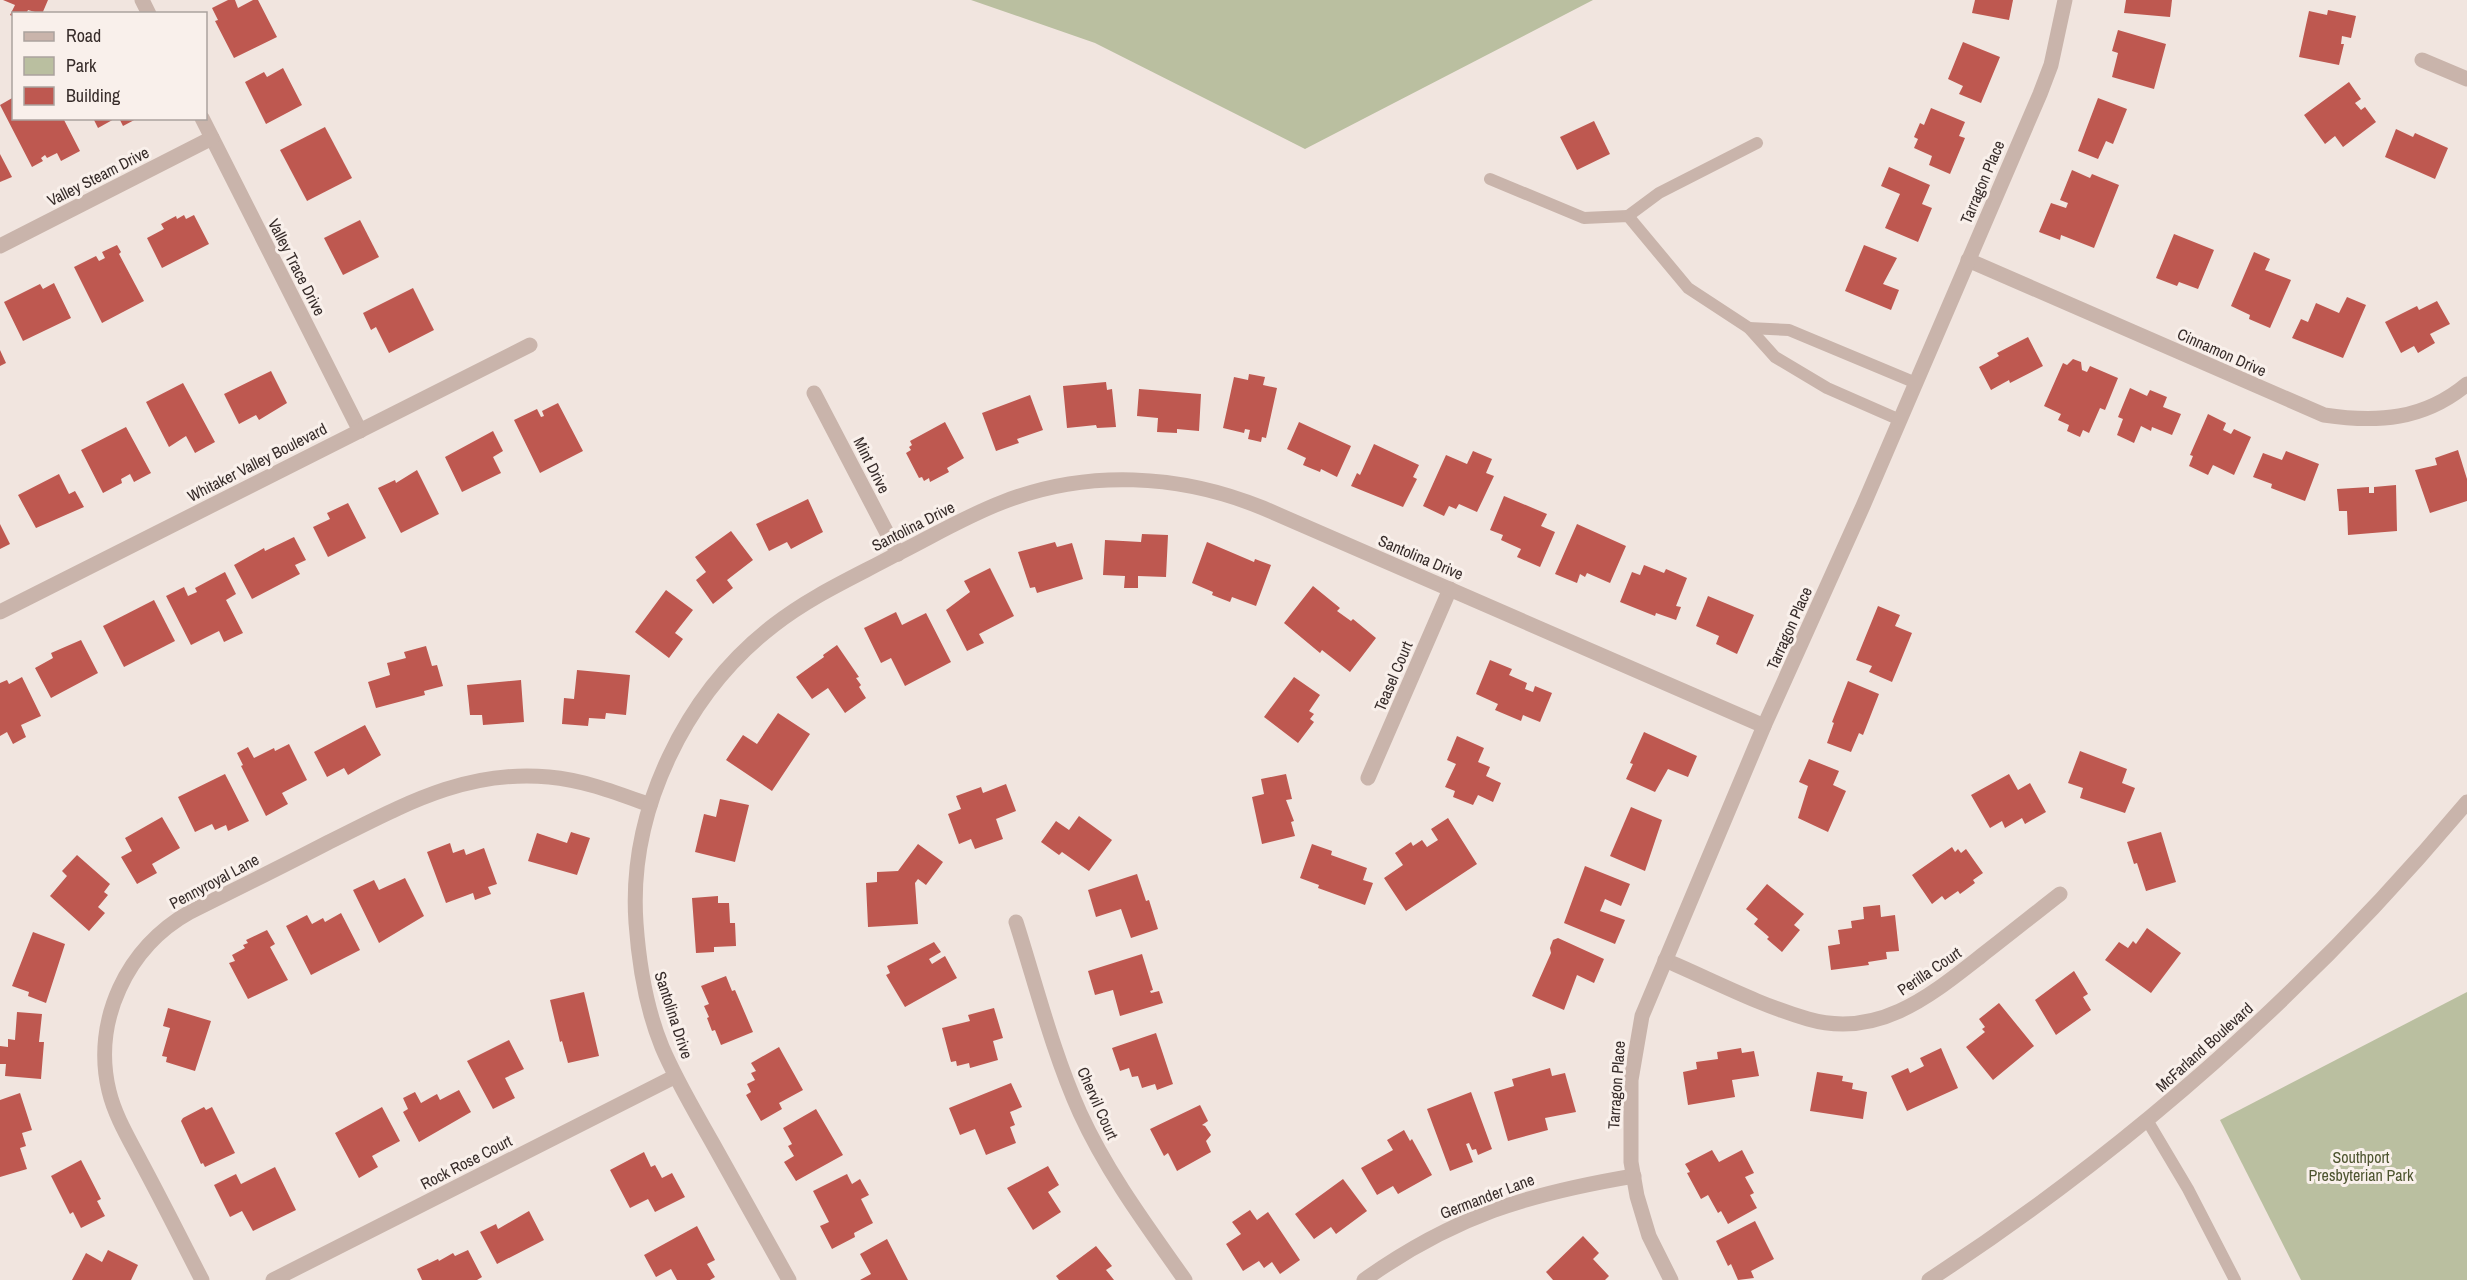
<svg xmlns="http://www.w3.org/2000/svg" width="2467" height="1280" viewBox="0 0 2467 1280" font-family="'Archivo Narrow',sans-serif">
  <rect width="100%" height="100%" fill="#f1e5df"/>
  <g fill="#babfa0">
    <path d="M971,0H1593L1305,149L1095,43Z"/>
    <path d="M2467,992V1280H2301L2220,1120Z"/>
  </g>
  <g fill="#be5850">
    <path d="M3,0H48L42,14L28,10L26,14H14V17L10,15L15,5Z"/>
    <path d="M228,0H235L238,8L253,0H258L277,37L234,58L215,21L218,20L212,8Z"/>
    <path d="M1975,0H2013L2009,20L1972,13Z"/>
    <path d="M2126,0H2172L2170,17L2124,13Z"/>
    <path d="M2328,10L2356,16L2351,38L2342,36L2341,44H2344L2339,65L2299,57L2309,11L2327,15Z"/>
    <path d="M2118,30L2166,44L2154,89L2112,77L2118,53L2112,51Z"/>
    <path d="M1963,42L2000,57L1981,103L1959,94L1963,86L1948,79Z"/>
    <path d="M283,68L302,105L266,124L245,82L264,72L267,77Z"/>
    <path d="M2349,82L2361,99L2355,103L2361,110L2365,107L2376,122L2343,147L2335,136L2325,144L2304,115Z"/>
    <path d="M14,97V118H63L80,151L61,161L57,153L47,158L45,155L41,158L43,161L32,167L0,105Z"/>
    <path d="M2098,98L2127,109L2113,144L2106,141L2098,159L2078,151Z"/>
    <path d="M1931,108L1965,122L1959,136L1965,138L1950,174L1929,165L1932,156L1914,148L1918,139L1914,137L1920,123L1924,125Z"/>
    <path d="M93,118H116L98,128Z"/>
    <path d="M119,118H138L123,126Z"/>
    <path d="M1594,121L1610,154L1577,170L1560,137Z"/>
    <path d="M325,127L352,178L307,201L280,150Z"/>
    <path d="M2396,129L2413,137L2415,133L2448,148L2435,179L2385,157Z"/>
    <path d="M0,154L12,177L0,182Z"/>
    <path d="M1889,167L1930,185L1922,204L1932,208L1918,242L1885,228L1900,194L1881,186Z"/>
    <path d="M2072,170L2090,178L2092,174L2119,185L2094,248L2061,235L2060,240L2039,232L2051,203L2066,208L2068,203L2060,200Z"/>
    <path d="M184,215L186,219L194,215L209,244L162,268L147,238L164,229L161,224L176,216L177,219Z"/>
    <path d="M360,220L379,257L343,275L324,238Z"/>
    <path d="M2174,234L2214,250L2198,289L2179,282L2177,286L2156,278Z"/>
    <path d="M117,245L121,252L119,254L144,301L102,323L74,267L96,256L99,261L105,258L102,252Z"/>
    <path d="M1864,245L1897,258L1883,284L1899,290L1891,310L1845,291Z"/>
    <path d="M2254,252L2270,259L2265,270L2291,280L2270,328L2249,319L2250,315L2231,306Z"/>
    <path d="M54,283L71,318L23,341L4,302L40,284L43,289Z"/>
    <path d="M413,288L434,330L389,353L376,327L371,330L363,313Z"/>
    <path d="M2347,297L2366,305L2343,358L2292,338L2301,319L2308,322L2316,303L2339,313Z"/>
    <path d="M2437,301L2450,324L2430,334L2435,343L2418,353L2414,346L2401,353L2385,322L2417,306L2419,310Z"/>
    <path d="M2028,337L2043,366L2010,383L2009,380L1991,390L1979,367L1999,356L1997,353Z"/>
    <path d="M0,350L6,363L0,366Z"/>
    <path d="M2073,359L2081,362L2082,370L2087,372L2090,366L2118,378L2105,410L2100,408L2089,433L2083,430L2080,437L2067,431L2069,425L2058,420L2061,414L2044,406L2063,363L2067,365Z"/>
    <path d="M271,371L287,403L259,420L256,415L239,424L224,394Z"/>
    <path d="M1249,374L1265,377L1263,385L1277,388L1266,438L1262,437L1261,442L1248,439L1250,430L1245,429L1244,433L1223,428L1234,377L1248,380Z"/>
    <path d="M1106,382L1107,390L1112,389L1116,427L1097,428L1096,425L1067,428L1063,386Z"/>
    <path d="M183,383L215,442L195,453L186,436L169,447L146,402Z"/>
    <path d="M2130,388L2147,396L2150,390L2167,397L2163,407L2181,414L2172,435L2152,427L2151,431L2141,426L2134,443L2117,435L2123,419L2118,417Z"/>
    <path d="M1139,389L1201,394L1199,431L1177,429V433L1157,432L1158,418L1137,416Z"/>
    <path d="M1030,395L1043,430L1017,439L1019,443L996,451L982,413Z"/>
    <path d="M558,403L583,451L540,473L514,420L537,409L541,417L544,416L542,411Z"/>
    <path d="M2208,414L2226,423L2223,430L2231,434L2234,429L2251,437L2234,475L2213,465L2208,475L2189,466L2193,456L2190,455Z"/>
    <path d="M945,422L964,458L947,468L949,472L930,482L929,478L924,481L922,477L919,478L906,453L911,450L909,447L912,445L910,441Z"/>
    <path d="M1299,422L1351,446L1337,477L1321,469L1320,472L1303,465L1306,458L1287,449Z"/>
    <path d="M126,427L151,473L134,482L130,474L121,479L122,483L103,493L81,450Z"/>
    <path d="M493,431L503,451L493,457L501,473L462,492L445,457Z"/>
    <path d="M1374,444L1419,465L1413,477L1417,479L1403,507L1351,486L1357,473L1360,475Z"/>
    <path d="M2458,450L2467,479V501L2430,513L2415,470L2437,465L2435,458Z"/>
    <path d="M1473,451L1492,459L1486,473L1494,476L1477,512L1459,504L1456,509L1449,506L1444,516L1423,506L1446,455L1467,464Z"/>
    <path d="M2286,451L2319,464L2305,501L2271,488L2272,484L2253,477L2263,453L2282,460Z"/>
    <path d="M417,470L439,514L401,533L378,488L395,480L396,483Z"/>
    <path d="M59,474L69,494L75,491L84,507L36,528L18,495Z"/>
    <path d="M2396,485L2397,531L2348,535L2347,511H2339L2337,489L2369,487V493H2374V487Z"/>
    <path d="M1504,496L1547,514L1541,526L1555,532L1540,567L1517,557L1521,549L1501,540L1503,535L1490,530Z"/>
    <path d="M808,499L823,532L791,549L787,542L769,551L756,524Z"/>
    <path d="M348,503L366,538L328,557L313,527L330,519L327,513Z"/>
    <path d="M0,524L10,544L0,549Z"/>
    <path d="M1577,524L1626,546L1610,583L1587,573L1585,577L1580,574L1577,583L1555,574Z"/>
    <path d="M731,531L753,560L727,580L733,588L713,604L696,580L706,572L695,557Z"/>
    <path d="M1142,534L1168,535L1166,577L1138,576V588H1124L1125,576L1103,575L1105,540L1141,542Z"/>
    <path d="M294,537L306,560L295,565L300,574L252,599L234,565L264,548L265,551Z"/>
    <path d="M1055,542L1057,547L1072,543L1083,579L1037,593L1035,587L1030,588L1018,552Z"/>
    <path d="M1207,542L1254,562L1255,559L1271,565L1256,606L1232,597L1230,602L1212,595L1213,592L1192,583Z"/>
    <path d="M1644,565L1664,573L1666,569L1687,578L1676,606L1681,607L1676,620L1656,613L1655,616L1620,602L1632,572L1640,575Z"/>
    <path d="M990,568L1014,616L979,634L984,643L967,651L946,610L970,592L964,581Z"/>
    <path d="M225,572L236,594L226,600L243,633L224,642L219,631L191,645L166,596L184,587L188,596L197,592L195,588Z"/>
    <path d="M1313,586L1340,608L1337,611L1351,621L1353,619L1376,638L1350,672L1322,650L1320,653L1284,623Z"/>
    <path d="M666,590L693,610L675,633L683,639L669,658L635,632Z"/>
    <path d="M1708,596L1754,615L1737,654L1716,644L1719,636L1696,626Z"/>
    <path d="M154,600L175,641L124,667L103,626Z"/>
    <path d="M1878,606L1900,615L1895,626L1912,633L1892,682L1869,672L1872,666L1856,660Z"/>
    <path d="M896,612L902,625L926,613L951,662L905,686L891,658L881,663L864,628Z"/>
    <path d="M81,640L98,673L51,698L35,668L53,658L51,653Z"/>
    <path d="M837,645L859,677L856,678L861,685L859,687L866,698L845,713L828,688L812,699L796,677L824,657L823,655Z"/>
    <path d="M426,646L432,666L437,665L443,686L424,691L425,695L376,708L368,682L390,675L387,663L406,658L404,652Z"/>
    <path d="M1490,660L1512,669L1509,675L1527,683L1525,689L1533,692L1535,686L1552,693L1540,722L1523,715L1521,721L1495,710L1498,704L1476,694Z"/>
    <path d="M577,670L630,675L626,715L606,713L605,719L589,718L588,726L562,724L564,698L574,699Z"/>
    <path d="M22,677L41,716L21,725L26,737L13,744L7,732L0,736V683L7,680L9,684Z"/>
    <path d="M1294,677L1320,695L1309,711L1314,714L1310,719L1314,722L1298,743L1264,717Z"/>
    <path d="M521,680L524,722L483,725L482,715H470L467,685Z"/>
    <path d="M1848,681L1879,694L1863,735L1859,733L1851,752L1827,743L1834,723L1832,722Z"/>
    <path d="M778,713L810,734L772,791L726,760L743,735L757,744Z"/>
    <path d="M365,725L381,755L348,775L344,768L327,777L314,752Z"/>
    <path d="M1644,732L1697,756L1688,777L1668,769L1655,792L1626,779L1633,764L1630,763Z"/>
    <path d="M1457,736L1484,748L1478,762L1490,767L1486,776L1501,783L1493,802L1478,795L1473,805L1453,797L1455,791L1445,787L1456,764L1447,760Z"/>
    <path d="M289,744L307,780L282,793L288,804L266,816L241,766L243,765L237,753L248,747L254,758L274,748L275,751Z"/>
    <path d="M2080,751L2127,769L2122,783L2135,788L2125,813L2080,798L2083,788L2068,783Z"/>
    <path d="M1809,759L1839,771L1833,785L1846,791L1828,832L1798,818L1808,786L1799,782Z"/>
    <path d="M225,774L249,821L228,831L226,825L215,830L212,824L195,832L178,797Z"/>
    <path d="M1286,774L1292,799L1286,800L1294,821L1291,822L1295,836L1262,844L1252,797L1264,794L1261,779Z"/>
    <path d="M2009,774L2018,790L2030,783L2046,812L2025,824L2022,818L2005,828L2002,821L1990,828L1971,795Z"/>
    <path d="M1006,784L1016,811L996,819L1003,839L975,849L971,839L959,844L948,814L961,809L956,796L981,787L983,793Z"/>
    <path d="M720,799L749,805L735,862L695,852L704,814L716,817Z"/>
    <path d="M1631,807L1662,820L1645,871L1610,856Z"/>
    <path d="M1079,816L1112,840L1089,871L1062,852L1059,855L1041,842L1056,821L1069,830Z"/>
    <path d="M162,817L180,848L152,864L157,873L137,884L121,857L132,851L125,838Z"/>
    <path d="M1448,818L1477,864L1406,911L1384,878L1403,865L1395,853L1411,842L1413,846L1422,840L1427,847L1438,840L1431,829Z"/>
    <path d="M571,832L590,838L577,875L528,861L537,833L567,843Z"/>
    <path d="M2161,832L2176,882L2146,891L2137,863L2134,864L2127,842Z"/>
    <path d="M450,843L453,853L464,849L466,855L484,848L497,884L488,887L491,894L475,900L473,893L446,903L427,852Z"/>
    <path d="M918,844L943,862L926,885L918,879L915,883L918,924L868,927L866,883L877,882V872L898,871Z"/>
    <path d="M1312,844L1332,851L1331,855L1367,868L1363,880L1373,883L1365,905L1318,888L1319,885L1300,878Z"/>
    <path d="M1952,847L1955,852L1958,849L1961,853L1966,849L1983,873L1973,880L1975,883L1960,894L1958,891L1945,900L1942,896L1932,904L1912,875Z"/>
    <path d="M77,855L110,884L104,892L108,895L98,907L105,913L89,931L50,896L67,876L62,871Z"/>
    <path d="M1585,866L1630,884L1621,906L1605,899L1600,911L1625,920L1615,944L1564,923Z"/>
    <path d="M1137,874L1146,901L1149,900L1158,929L1131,938L1121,909L1096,917L1088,890Z"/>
    <path d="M405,878L424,916L379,943L353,890L374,880L379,890Z"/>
    <path d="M1767,884L1804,914L1794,925L1800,930L1782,952L1767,939L1769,937L1754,924L1758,919L1746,909Z"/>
    <path d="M718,896V903H729L730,923H735L736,946L714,947V952L696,953L692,898Z"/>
    <path d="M1880,905L1881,917L1895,915L1899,951L1886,952L1887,959L1868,962L1869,965L1831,970L1828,946L1840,944L1838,930L1852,928L1851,921L1864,919L1863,907Z"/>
    <path d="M341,913L360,950L311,975L286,926L307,915L312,924L323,918L325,922Z"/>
    <path d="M2147,928L2181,953L2151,993L2105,960L2119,942L2128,948L2133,941L2136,944Z"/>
    <path d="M267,930L275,944L270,947L288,980L248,999L229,963L235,961L232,955L245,948L243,945L248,943L246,940Z"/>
    <path d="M33,932L65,944L46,1003L28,996L29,992L12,986Z"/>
    <path d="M1558,938L1604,959L1594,983L1577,975L1564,1010L1532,996L1551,953L1550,948L1553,940Z"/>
    <path d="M934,942L941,952L929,959L932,964L945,956L957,978L905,1007L886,975L890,973L887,966Z"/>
    <path d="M1142,954L1153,990L1150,991L1151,993L1159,991L1163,1003L1120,1016L1113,990L1095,995L1088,971Z"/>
    <path d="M2074,971L2088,994L2083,997L2091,1010L2056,1035L2035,1000Z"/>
    <path d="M726,976L732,991L735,990L753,1032L721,1045L715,1030L712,1031L707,1018L709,1017L704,1006L709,1004L701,986Z"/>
    <path d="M584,992L599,1056L568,1063L562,1041L560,1042L550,1000Z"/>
    <path d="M1999,1003L2034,1046L1993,1080L1966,1047L1985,1032L1982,1029L1985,1027L1979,1019Z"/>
    <path d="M168,1008L211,1021L195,1071L166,1062L167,1057L162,1056L170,1028L163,1026Z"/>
    <path d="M994,1008L1003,1038L993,1041L998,1060L970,1068L969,1063L957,1066L956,1061L951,1062L942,1028L970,1021L968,1015Z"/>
    <path d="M17,1012L42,1014L39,1042H44L41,1079L5,1076L6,1064H0V1046L8,1047V1039L15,1040Z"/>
    <path d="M1156,1033L1173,1084L1157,1090L1155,1084L1142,1088L1138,1076L1132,1077L1129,1068L1120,1071L1112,1048Z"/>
    <path d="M509,1040L524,1069L505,1078L515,1098L493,1109L467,1061Z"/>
    <path d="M779,1047L803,1090L779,1103L782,1109L761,1121L746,1095L751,1092L747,1084L755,1080L751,1073L756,1071L751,1063Z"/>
    <path d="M1741,1048L1742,1053L1754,1051L1759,1076L1732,1080L1735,1097L1688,1105L1683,1072L1697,1069L1696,1062L1718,1059L1717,1052Z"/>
    <path d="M1941,1048L1958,1088L1907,1111L1891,1076L1908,1068L1910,1073L1924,1066L1920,1058Z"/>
    <path d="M1550,1068L1552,1076L1565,1073L1576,1112L1545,1118L1548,1130L1508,1141L1494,1092L1514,1086L1512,1079Z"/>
    <path d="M1817,1072L1843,1076L1842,1081L1853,1083L1852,1089L1867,1092L1863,1119L1810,1111Z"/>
    <path d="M1011,1083L1022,1107L1010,1112L1015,1125L1010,1127L1016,1143L986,1155L975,1129L960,1135L949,1108Z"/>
    <path d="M459,1090L471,1112L419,1142L403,1112L408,1109L403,1098L415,1092L421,1103L437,1094L440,1100Z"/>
    <path d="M1471,1092L1492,1149L1478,1155L1476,1149L1472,1150L1469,1143L1466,1144L1473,1162L1450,1171L1427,1109Z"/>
    <path d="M20,1093L32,1130L22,1133L26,1146L20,1148L27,1169L0,1177V1100Z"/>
    <path d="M1200,1105L1208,1121L1202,1125L1205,1126L1211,1135L1206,1141L1211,1152L1177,1171L1168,1153L1164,1156L1150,1129Z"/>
    <path d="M204,1107L206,1110L212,1107L235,1153L205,1167L203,1163L201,1164L181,1121L183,1118Z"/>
    <path d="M382,1107L400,1141L372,1156L378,1167L359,1178L335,1133Z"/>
    <path d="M816,1109L843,1155L796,1181L784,1162L794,1156L788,1146L792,1144L783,1128Z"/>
    <path d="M1404,1130L1410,1141L1412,1139L1432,1175L1398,1194L1393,1186L1377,1195L1361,1168L1393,1150L1387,1140Z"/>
    <path d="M1712,1150L1719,1162L1742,1150L1754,1173L1745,1177L1754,1193L1750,1195L1757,1208L1728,1224L1721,1211L1718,1213L1708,1195L1701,1199L1687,1173L1690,1172L1685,1164Z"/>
    <path d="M644,1152L651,1167L655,1165L662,1178L672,1173L685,1197L655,1212L648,1199L630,1208L610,1170Z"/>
    <path d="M81,1160L101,1199L97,1201L105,1216L81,1228L73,1212L70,1214L51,1176Z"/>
    <path d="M1048,1166L1059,1185L1048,1192L1061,1212L1033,1230L1007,1188Z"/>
    <path d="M275,1167L296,1210L253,1231L242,1211L230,1217L214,1185L236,1174L241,1184Z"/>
    <path d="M847,1174L852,1184L860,1179L869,1195L861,1199L873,1223L854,1233L855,1237L832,1249L820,1226L829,1222L813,1191Z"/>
    <path d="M1343,1179L1367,1211L1336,1234L1331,1227L1314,1239L1295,1214Z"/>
    <path d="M1250,1210L1257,1220L1268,1212L1300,1260L1280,1274L1272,1262L1264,1268L1259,1261L1243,1271L1226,1244L1241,1234L1232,1222Z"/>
    <path d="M529,1211L544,1240L497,1264L480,1232L496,1224L498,1229Z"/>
    <path d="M1755,1221L1774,1259L1751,1271L1754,1278L1738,1280L1731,1264L1728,1266L1716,1241Z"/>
    <path d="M697,1226L715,1260L707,1264L715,1277L710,1280H677L671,1269L656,1277L644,1255Z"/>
    <path d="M1583,1236L1599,1253L1593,1259L1609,1276L1605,1280H1553L1546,1272Z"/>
    <path d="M887,1239L908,1280H860L871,1274L860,1254Z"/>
    <path d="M1096,1246L1112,1266L1106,1270L1114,1280H1059L1056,1276Z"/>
    <path d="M108,1250L138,1265L131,1280H72L86,1253L102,1262Z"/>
    <path d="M468,1250L482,1277L477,1280H422L417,1269L438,1259L439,1261L453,1253L455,1256Z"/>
  </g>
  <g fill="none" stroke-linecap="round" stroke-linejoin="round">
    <g stroke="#c9b4ab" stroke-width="12">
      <path d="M1490,179L1584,218L1628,216L1688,288L1749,328L1775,357L1827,388L1900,420"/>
      <path d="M1628,216L1659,193L1757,143"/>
      <path d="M1749,328L1789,330L1916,383"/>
      <path d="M2147,1120L2188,1189L2235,1280"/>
    </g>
    <g stroke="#c9b4ab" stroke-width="15">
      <path d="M142,0L149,14"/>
      <path d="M2422,60L2467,79"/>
      <path d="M202,118L360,431"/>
      <path d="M0,246L212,138"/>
      <path d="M1968,260L2324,415C2377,423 2424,420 2467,384"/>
      <path d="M814,393L898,554"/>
      <path d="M0,612L530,345"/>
      <path d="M1368,778L1450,589"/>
      <path d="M1016,922C1036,985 1053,1053 1080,1113C1108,1174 1147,1226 1185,1280"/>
      <path d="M1665,960C1712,980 1759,1005 1808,1019C1878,1039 1930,996 1981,956C2007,936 2033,915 2060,894"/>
      <path d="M202,1280C182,1241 162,1201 141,1162C129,1139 115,1116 109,1091C92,1021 127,947 190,912C236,889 283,866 329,842C402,806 465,769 549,777C584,780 617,793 650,805"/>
      <path d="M273,1280L674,1077"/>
      <path d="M789,1280C763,1234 738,1188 712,1142C694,1110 676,1080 662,1047C646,1008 639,965 636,923C628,810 686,693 774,625C811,596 854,577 895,555C931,537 966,516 1003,502C1087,469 1180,474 1263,508L1764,726"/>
      <path d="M1364,1280C1454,1216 1527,1194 1634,1176"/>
      <path d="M1671,1280L1649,1236L1637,1196L1631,1162V1080L1642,1016L1764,726L1863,506L2040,94L2051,65L2065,0"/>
    </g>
    <path stroke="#c9b4ab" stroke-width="15" d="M1929,1280C2131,1148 2312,987 2467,802"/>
  </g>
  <g text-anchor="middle" stroke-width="6" stroke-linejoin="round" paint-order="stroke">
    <g font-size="16" fill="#372c2a" stroke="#f9f0eb">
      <text transform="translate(98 176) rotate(-27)" y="6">Valley Steam Drive</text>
      <text transform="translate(1982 182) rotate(-67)" y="6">Tarragon Place</text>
      <text transform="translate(297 267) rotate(63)" y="6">Valley Trace Drive</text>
      <text transform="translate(2222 352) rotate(24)" y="6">Cinnamon Drive</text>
      <text transform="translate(257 462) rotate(-27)" y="6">Whitaker Valley Boulevard</text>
      <text transform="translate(872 465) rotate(63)" y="6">Mint Drive</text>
      <text transform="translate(913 526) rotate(-27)" y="6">Santolina Drive</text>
      <text transform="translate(1421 557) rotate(23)" y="6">Santolina Drive</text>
      <text transform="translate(1789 628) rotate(-66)" y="6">Tarragon Place</text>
      <text transform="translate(1393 676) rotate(-67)" y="6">Teasel Court</text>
      <text transform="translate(214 881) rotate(-28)" y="6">Pennyroyal Lane</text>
      <text transform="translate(1929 971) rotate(-34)" y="6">Perilla Court</text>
      <text transform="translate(674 1015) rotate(72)" y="6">Santolina Drive</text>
      <text transform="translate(2204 1047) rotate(-42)" y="6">McFarland Boulevard</text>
      <text transform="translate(1616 1085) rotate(-86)" y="6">Tarragon Place</text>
      <text transform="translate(1098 1103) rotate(66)" y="6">Chervil Court</text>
      <text transform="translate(466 1162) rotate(-27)" y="6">Rock Rose Court</text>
      <text transform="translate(1487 1196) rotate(-21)" y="6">Germander Lane</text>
    </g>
    <g font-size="16" fill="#4d542f" stroke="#f9f0eb">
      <text x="2361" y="1163">Southport<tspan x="2361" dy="18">Presbyterian Park</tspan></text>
    </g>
  </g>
  <rect x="12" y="12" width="195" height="108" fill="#f9f0eb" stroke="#aba29e" stroke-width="1.5"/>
  <rect x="24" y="32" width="30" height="9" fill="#c9b4ab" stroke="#aba29e" stroke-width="1.5"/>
  <text x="66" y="42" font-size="18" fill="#372c2a">Road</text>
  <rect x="24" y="57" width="30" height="18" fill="#babfa0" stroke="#aba29e" stroke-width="1.5"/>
  <text x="66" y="72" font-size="18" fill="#372c2a">Park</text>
  <rect x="24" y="87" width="30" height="18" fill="#be5850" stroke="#aba29e" stroke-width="1.5"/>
  <text x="66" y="102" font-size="18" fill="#372c2a">Building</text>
</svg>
